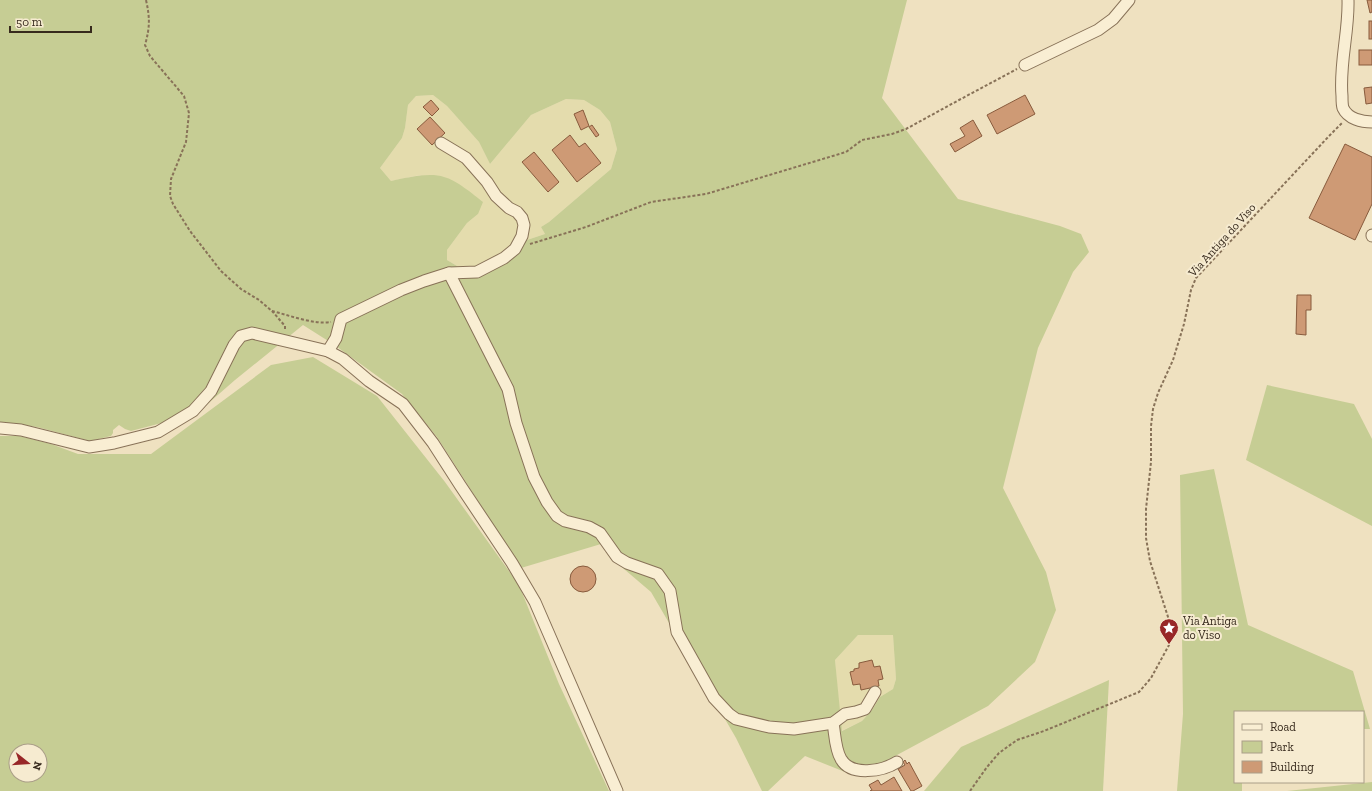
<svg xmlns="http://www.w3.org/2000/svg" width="1372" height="791" viewBox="0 0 1372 791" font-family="'Zilla Slab',serif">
  <rect width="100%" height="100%" fill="#efe1c0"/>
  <g fill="#e4dcad">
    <path d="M433,95L447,106L479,142L490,164L531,115L566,99L584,100L600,110L610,122L617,149L611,169L549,222L541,227L545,234L509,246L497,257L481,264L462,269L447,260V250L467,223L478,214L420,175L391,181L380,168L402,138L405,128L408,105L416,96Z"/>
    <path d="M858,635H893L896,679L893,689L880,697L872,710L862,721L841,731L835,660Z"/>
  </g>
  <g fill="#c6cd94" fill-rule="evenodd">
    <path d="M0,0H907L882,98L958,199L1060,226L1081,234L1089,252L1073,272L1038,348L1003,488L1046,572L1056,610L1035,662L988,706L884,762L858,774L845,772L805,756L768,791H762L736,738L651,592L624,569L601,544L521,568L437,437L402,394L333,344L303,325L235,380L196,414L131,431L125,429L119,425L113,430V433L111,436L90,441L37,427L0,422ZM433,95L447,106L479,142L490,164L531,115L566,99L584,100L600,110L610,122L617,149L611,169L549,222L541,227L545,234L509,246L497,257L481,264L462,269L447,260V250L467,223L478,214L483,202C473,194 456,180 444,177C429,172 406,178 391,181L380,168L402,138L405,128L408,105L416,96ZM858,635H893L896,679L893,689L880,697L872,710L862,721L842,731L835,660Z"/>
    <path d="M313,357L377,396L445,482L519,585L559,684L609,791H0V436H20L51,444L78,454H151L271,365ZM16,751H40V775H16Z"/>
    <path d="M1267,385L1354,404L1372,439V526L1246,460Z"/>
    <path d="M1214,469L1248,625L1353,671L1370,729H1363V712H1235V782H1242V791H1177L1183,714L1180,475Z"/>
    <path d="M1109,680L1103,791H924L961,747Z"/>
    <path d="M1372,782V791H1287Z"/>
  </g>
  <g fill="#ce9a75" stroke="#885b3d">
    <path d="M1367,0H1372V12L1370,13Z"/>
    <rect x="1369" y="21" width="3" height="18"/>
    <rect x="1359" y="50" width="13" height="15"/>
    <path d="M1372,87V103L1366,104L1364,88Z"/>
    <path d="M1025,95L1035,114L997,134L987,115Z"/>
    <path d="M431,100L439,109L432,116L423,107Z"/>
    <path d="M583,110L589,126L581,130L574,114Z"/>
    <path d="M430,117L445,133L432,145L417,129Z"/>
    <path d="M973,120L982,136L955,152L950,144L965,136L960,128Z"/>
    <path d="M592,125L599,135L596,137L589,127Z"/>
    <path d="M570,135L579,147L585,143L601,163L577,182L552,150Z"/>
    <path d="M1345,144L1372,157V204L1355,240L1309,218Z"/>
    <path d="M534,152L559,182L548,192L522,162Z"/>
    <path d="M1297,295H1311V310H1306V335L1296,334Z"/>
    <circle cx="583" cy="579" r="13"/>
    <path d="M872,660L874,667L880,666L883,679L878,680L879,686L861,690L860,684L853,685L850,672L854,671V669L859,668V663Z"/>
    <path d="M905,760L907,764L909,762L922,786L913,791H911L898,769L905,765L903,762Z"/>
    <path d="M894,777L902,791H870L872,790L869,785L878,780L881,785Z"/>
  </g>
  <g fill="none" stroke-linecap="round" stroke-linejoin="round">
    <defs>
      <g id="minor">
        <path d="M1348,0C1349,32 1339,64 1342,96C1342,99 1342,105 1343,108C1348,119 1362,122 1372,122"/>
        <path d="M1025,65L1098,30L1113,19L1129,0"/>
        <path d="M1372,235V236"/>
        <path d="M449,273L508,389L516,423L534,477L547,502L557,516L565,521L589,527L600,533L617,557L627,563L658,574L670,591L677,632L714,698L729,714L736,719L769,727L794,729L833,723L845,714L856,712L865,709L875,692"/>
        <path d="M328,351L336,338L341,319L401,290L424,281L449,273L477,272L504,258L515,249L522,236L524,225L522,218L517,212L509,208L496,196L487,182L466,158L441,143"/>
        <path d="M0,428L21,430L89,447L114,443L158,432L193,411L211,391L234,345L241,336L252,333L328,351L343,359L369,381L403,404L433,443L460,485L512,563L535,602L617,791"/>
        <path d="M833,723C835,734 835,749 841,759C851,777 883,771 897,762"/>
      </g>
    </defs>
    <use href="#minor" stroke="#887258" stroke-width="13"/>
    <g stroke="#887258" stroke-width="2" stroke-dasharray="3 2" stroke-linecap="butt">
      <path d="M146,0C150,18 150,27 145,45L150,56L184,96L189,113L186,142L171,179L170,196L173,204L190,231L221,271L241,289L259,300L272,311L285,326V330"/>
      <path d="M530,244L586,227L651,202L706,194L846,152L862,140L892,134L906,129L959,100L1017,69"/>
      <path d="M272,311C288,315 315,325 331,322"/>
      <path d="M970,791L987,767L999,753L1017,740L1044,731L1139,692L1151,678L1169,645L1170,634L1169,620L1150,561L1146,538V509L1151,462V426L1153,409L1158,393L1173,360L1184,324L1191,290L1196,278L1330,135L1343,122"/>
    </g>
    <use href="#minor" stroke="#f9eed3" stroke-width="11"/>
  </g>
  <defs>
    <symbol id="sight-pin" viewBox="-11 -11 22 30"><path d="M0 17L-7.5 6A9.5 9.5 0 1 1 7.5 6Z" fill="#982727" stroke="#f6ebd0"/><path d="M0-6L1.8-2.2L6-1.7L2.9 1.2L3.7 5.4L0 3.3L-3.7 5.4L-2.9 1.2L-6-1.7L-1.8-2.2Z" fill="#fff"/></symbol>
  </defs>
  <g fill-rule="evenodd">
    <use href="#sight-pin" x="1158" y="617" width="22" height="30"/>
  </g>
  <g text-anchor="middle" stroke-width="4" stroke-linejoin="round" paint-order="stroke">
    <g font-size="12" fill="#372a1d" stroke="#f6ebd0">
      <text transform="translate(1222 240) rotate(-48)" y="4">Via Antiga do Viso</text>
    </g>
    <g font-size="12" fill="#372a1d" stroke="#f6ebd0" text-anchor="start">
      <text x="1183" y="625">Via Antiga<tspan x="1183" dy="14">do Viso</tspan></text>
    </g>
  </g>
  <rect x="1234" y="711" width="130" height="72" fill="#f6ebd0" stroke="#aa9e88"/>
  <rect x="1242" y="724" width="20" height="6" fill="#f9eed3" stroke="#aa9e88"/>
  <text x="1270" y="731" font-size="12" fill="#372a1d">Road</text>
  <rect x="1242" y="741" width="20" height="12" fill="#c6cd94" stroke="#aa9e88"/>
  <text x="1270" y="751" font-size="12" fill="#372a1d">Park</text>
  <rect x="1242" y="761" width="20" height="12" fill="#ce9a75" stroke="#aa9e88"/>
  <text x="1270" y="771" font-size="12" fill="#372a1d">Building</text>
  <g transform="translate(28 763) rotate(107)"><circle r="19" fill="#f6ebd0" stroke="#aa9e88"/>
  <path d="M0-3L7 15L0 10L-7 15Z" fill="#982727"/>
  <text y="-6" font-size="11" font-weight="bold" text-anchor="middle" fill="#372a1d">N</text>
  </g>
  <path d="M10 26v6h81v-6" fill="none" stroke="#372a1d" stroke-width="2"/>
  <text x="16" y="26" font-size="12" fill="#372a1d" stroke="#f6ebd0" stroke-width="3" paint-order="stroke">50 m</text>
</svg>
